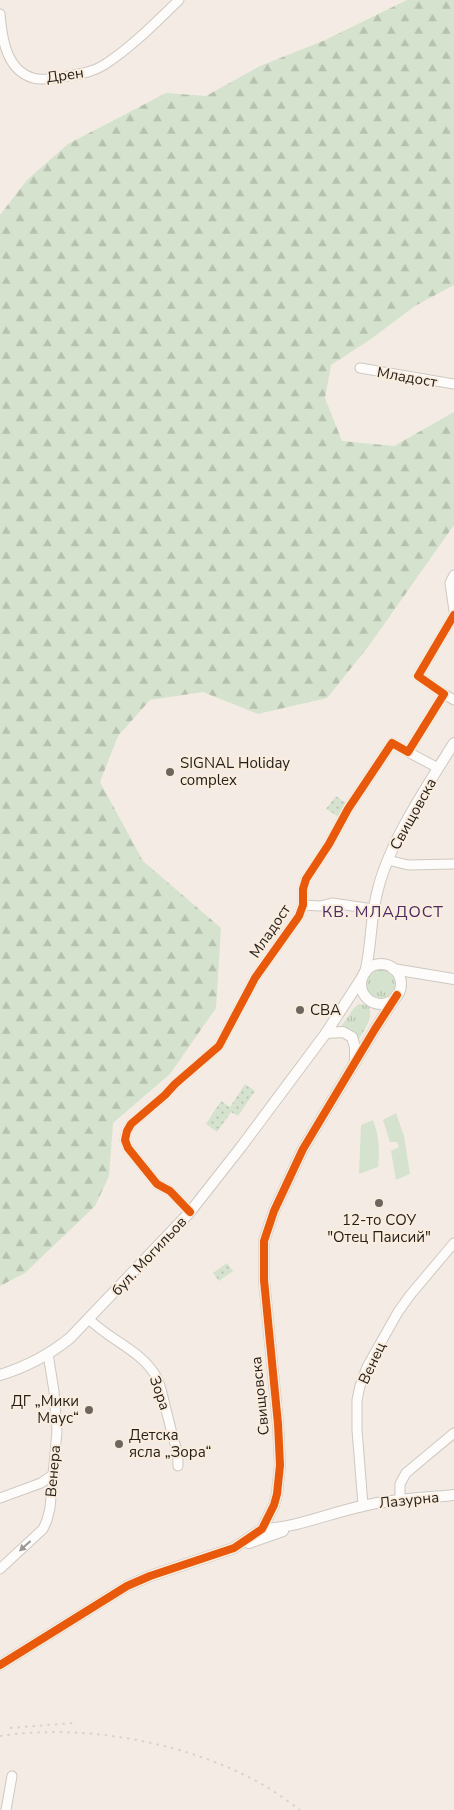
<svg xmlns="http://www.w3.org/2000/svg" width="454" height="1810" viewBox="0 0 454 1810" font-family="'Nunito Sans',sans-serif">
  <defs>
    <pattern id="grass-tufts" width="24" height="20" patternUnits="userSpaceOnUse" patternTransform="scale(1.25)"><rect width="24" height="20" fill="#d5e2cd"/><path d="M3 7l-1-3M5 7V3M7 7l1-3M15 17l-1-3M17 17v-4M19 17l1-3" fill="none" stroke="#b7c1af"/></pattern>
    <pattern id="forest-firs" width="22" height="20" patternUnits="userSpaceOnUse" patternTransform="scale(1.25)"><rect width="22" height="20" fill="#d5e2cd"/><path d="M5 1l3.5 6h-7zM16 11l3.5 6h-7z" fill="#b7c1af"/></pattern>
    <pattern id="park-dots" width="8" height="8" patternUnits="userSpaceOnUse" patternTransform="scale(1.25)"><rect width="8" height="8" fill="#d5e2cd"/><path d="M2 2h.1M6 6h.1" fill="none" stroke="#b7c1af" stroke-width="1.8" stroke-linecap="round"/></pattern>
  </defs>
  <rect width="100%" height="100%" fill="#f4ece4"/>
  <g fill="url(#grass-tufts)">
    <circle cx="380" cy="984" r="15"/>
    <path d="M359,1004L368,1005C375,1017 364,1030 358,1041L340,1028L354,1008Z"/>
  </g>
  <path fill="url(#forest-firs)" d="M407,0H454V285L415,306L371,339L331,365L325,398L342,441L394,446L454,412V525L368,647L327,698L258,714L203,692L150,700L118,736L100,782L143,861L221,928L216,1008L170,1074L113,1123L109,1176L95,1206L25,1273L0,1286V215L27,180L68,144L166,93L206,96L260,66L323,41Z"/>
  <g fill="url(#park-dots)">
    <path d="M336,796L347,804L339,817L326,809Z"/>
    <path d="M245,1084L255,1091L238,1116L231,1112L217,1132L206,1124L221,1101L230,1107Z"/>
    <path d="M227,1263L233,1271L219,1281L213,1273Z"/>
  </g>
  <g fill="#d5e2cd">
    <path d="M396,1113L404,1136L410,1174L396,1180L391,1151L399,1147L397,1142H390L383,1120Z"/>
    <path d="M373,1120C379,1136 380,1150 378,1167L359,1174L361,1125Z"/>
  </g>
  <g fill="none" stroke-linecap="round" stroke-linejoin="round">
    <defs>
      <g id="minor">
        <path d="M0,14C2,38 6,70 33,78C42,81 54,78 63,77C78,74 91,73 104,65C131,48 156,22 179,0"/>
        <path d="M360,368L454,384"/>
        <path d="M454,575L450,583L454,611"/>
        <path d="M444,694L454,700"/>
        <path d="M408,752L438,768"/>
        <path d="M388,860L408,865L454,864"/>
        <path d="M303,905L320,906L332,903L373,909"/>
        <path d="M190,1212L170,1191L157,1184L128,1148L125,1140L127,1131L131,1124L165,1095L175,1084L219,1046L255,978L299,916L303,905V889L306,879L329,844L348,809L392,743L408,752L444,694L418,676L454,615"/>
        <path d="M89,1319C110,1341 144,1351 158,1380C163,1393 165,1408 169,1421C172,1437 179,1450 178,1466"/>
        <path d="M0,1498L41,1483L54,1474"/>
        <path d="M400,1499V1484L406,1473L454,1433"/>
        <path d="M363,1505L357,1430V1400L360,1386L367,1367L398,1312L411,1294L454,1243"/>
        <path d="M0,1569L43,1529L47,1520L50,1508L57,1431L54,1391L48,1354"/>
        <path d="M6,1810L12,1776"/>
      </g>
      <g id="tertiary">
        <circle cx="381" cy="984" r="20"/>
        <path d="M393,969L454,979"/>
        <path d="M365,973C372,945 370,917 378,889C390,841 427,786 454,743"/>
        <path d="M326,1033L343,1032L352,1037L355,1047V1060"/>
        <path d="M0,1375C26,1367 49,1355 70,1338L190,1212L241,1147L326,1033L363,976"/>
        <path d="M262,1529C296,1528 329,1513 363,1506C392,1499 424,1498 454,1495"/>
        <path d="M249,1543L283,1531"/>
        <path d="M0,1665L127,1586L150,1576L234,1548L262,1529L274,1505L277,1494L280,1465L278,1424L264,1280V1241L274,1211L303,1149L375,1029L397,995"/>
      </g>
    </defs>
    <use href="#minor" stroke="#cdc8c1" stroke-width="11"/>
    <use href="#tertiary" stroke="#cdc8c1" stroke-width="12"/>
    <use href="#minor" stroke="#fdfcfb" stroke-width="9"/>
    <use href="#tertiary" stroke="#fdfcfb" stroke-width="10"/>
    <g stroke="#d5d3d0" stroke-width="2" stroke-dasharray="2.5 5" stroke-linecap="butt">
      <path d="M10,1728L73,1723"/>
      <path d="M0,1736C84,1723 192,1743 265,1786C277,1793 289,1802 300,1810"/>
    </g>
    <defs>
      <g id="cycleway">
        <path d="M190,1212L170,1191L157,1184L128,1148L125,1140L127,1131L131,1124L165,1095L175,1084L219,1046L255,978L299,916L303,905V889L306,879L329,844L348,809L392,743L408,752L444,694L418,676L454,615"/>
        <path d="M0,1665L127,1586L150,1576L234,1548L262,1529L274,1505L277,1494L280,1465L278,1424L264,1280V1241L274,1211L303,1149L375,1029L397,995"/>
      </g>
    </defs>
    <use href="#cycleway" stroke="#faedde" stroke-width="11"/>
    <use href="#cycleway" stroke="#e8590c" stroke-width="8"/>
  </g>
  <defs><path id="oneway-solid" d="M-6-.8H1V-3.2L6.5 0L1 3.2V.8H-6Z" transform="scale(1.25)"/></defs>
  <use fill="#9b9895" href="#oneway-solid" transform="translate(25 1546) rotate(138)"/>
  <g fill="#6c665f" stroke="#faedde" stroke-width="2">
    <circle cx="170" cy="772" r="5"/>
    <circle cx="300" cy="1010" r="5"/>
    <circle cx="379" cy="1203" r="5"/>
    <circle cx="89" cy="1410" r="5"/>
    <circle cx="119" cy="1444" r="5"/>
  </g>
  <g text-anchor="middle" stroke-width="4" stroke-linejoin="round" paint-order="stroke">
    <g font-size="15" fill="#231e18" stroke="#faedde">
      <text transform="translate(65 75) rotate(-8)" y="5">Дрен</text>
      <text transform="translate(407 377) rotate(10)" y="5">Младост</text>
      <text transform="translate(413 814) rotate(-61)" y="5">Свищовска</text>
      <text transform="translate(270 931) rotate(-56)" y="5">Младост</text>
      <text transform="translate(149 1256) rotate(-47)" y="5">бул. Могильов</text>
      <text transform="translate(372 1363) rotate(-65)" y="5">Венец</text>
      <text transform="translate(160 1393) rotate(71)" y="5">Зора</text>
      <text transform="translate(260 1396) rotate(-96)" y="5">Свищовска</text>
      <text transform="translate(53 1471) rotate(-85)" y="5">Венера</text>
      <text transform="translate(409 1500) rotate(-6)" y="5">Лазурна</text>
    </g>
    <g font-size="15" fill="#231e18" stroke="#faedde" text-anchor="start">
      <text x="180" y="768">SIGNAL Holiday<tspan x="180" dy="17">complex</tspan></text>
      <text x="310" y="1015">CBA</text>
      <text x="379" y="1225" text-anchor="middle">12-то СОУ<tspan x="379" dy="17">"Отец Паисий"</tspan></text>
      <text x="79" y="1406" text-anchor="end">ДГ „Мики<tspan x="79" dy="17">Маус“</tspan></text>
      <text x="129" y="1440">Детска<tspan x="129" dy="17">ясла „Зора“</tspan></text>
    </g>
    <g font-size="16" letter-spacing="1" fill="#4b2b64" stroke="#faedde">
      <text x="383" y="917">КВ. МЛАДОСТ</text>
    </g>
  </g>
</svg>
